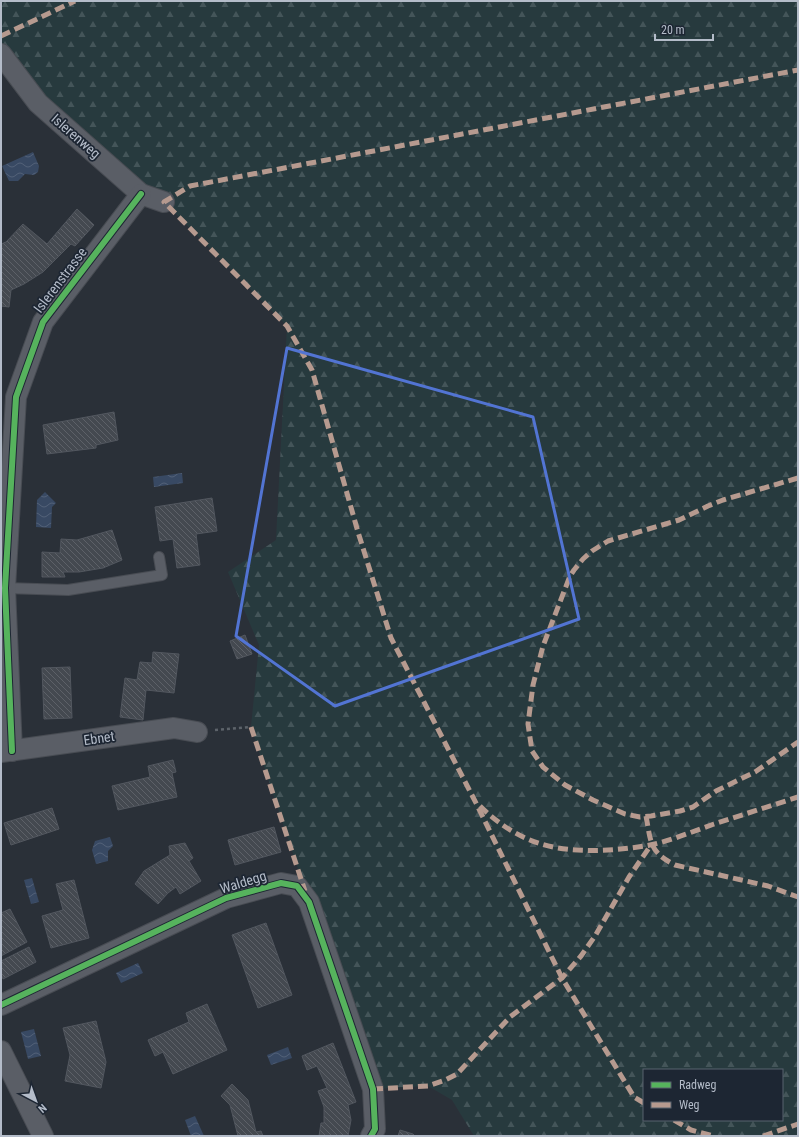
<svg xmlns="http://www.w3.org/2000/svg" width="799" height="1137" viewBox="0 0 799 1137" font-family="'Roboto Condensed',sans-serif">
  <defs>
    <pattern id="forest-firs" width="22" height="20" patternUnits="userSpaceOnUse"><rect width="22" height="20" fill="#273a3e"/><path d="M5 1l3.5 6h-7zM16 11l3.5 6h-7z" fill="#445559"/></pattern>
    <pattern id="water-waves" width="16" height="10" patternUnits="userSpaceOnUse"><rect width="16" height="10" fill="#384963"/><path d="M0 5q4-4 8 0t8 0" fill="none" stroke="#526178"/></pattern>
    <pattern id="building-back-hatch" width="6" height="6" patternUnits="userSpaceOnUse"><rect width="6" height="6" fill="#444950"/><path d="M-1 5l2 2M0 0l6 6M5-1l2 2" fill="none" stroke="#5d6168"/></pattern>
  </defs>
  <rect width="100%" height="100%" fill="#2a3038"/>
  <path fill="url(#forest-firs)" fill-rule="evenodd" d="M1,1H798V1136H474L452,1100L428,1086L373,1089L309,902L251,727L259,645L228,572L276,540L287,326L164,202L141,194L1,54ZM644,1070H782V1120H644Z"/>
  <g fill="url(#water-waves)">
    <path d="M33,152L39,166L38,172L34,175L25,174L18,181H9L2,166Z"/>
    <path d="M182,473L183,483L154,487L153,477Z"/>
    <path d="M45,492L56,503L52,507L51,528L36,527L37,500Z"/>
    <path d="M110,837L113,846L108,851V861L96,864L92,850L95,841Z"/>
    <path d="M32,878L39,902L31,904L24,880Z"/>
    <path d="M138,963L143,973L121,983L116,973Z"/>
    <path d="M34,1029L41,1056L28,1059L21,1032Z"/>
    <path d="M288,1047L292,1058L271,1065L267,1055Z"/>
    <path d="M195,1116L204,1136H191L185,1120Z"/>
  </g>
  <g fill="url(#building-back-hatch)" stroke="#52575f">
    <path d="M77,209L94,225L75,246L71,244L43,272L24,284L11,290L9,307L1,306V244L6,242L23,224L47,244Z"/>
    <path d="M114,412L118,440L96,445V448L47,454L43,425Z"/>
    <path d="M212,498L217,531L196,534L200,565L177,568L173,539L160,541L155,507Z"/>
    <path d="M112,530L122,560L103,568L79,572H63L65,577H42V552L60,553L61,539L77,540Z"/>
    <path d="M245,635L252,654L237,659L230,641Z"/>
    <path d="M153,652L179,654L174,693L146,690L143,720L120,717L125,678L137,680L140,662L152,663Z"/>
    <path d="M70,667L72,718L44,719L42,668Z"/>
    <path d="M173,760L176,772L172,773L177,797L118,810L112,786L150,777L148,766Z"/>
    <path d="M52,808L59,829L11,845L4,823Z"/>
    <path d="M274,827L281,852L235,865L228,840Z"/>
    <path d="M185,843L193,858L189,861L201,881L180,894L176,887L168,893L158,904L135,884L144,871L170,855L169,846Z"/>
    <path d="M74,880L89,938L51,948L42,916L63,910L56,884Z"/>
    <path d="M10,909L27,942L1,956V913Z"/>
    <path d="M266,923L292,995L258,1008L232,935Z"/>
    <path d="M29,947L36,962L3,979L1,974V961Z"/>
    <path d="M207,1004L227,1050L173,1074L163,1052L155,1056L148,1040L189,1022L186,1013Z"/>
    <path d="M96,1021L106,1062L101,1088L65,1081L70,1055L63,1028Z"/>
    <path d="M333,1043L356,1102L348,1105L351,1120L348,1136H319L321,1123H324V1107L318,1091L327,1088L317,1066L307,1070L302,1056Z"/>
    <path d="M232,1084L248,1100L256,1132L261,1131L263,1136H238L230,1105L221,1096Z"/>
    <path d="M400,1130L413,1134L415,1136H398Z"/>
  </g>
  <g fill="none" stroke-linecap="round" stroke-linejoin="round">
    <defs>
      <path id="service" d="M5,588L68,590L162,575L159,557"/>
      <g id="minor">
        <path d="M1,54L38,103L141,194L164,202"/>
        <path d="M12,751L5,588L16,397L43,322L141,194"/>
        <path d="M1,752L174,728L197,732"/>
        <path d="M1,1005L226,898L281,883L297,886L309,902L373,1089L375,1129L371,1136"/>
        <path d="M1,1051L43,1136"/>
      </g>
    </defs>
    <use href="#service" stroke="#484c53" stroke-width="12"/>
    <use href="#minor" stroke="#484c53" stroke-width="22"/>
    <path stroke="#5d636a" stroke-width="2.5" stroke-dasharray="3 3" stroke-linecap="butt" d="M215,730L251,727"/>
    <use href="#service" stroke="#5a5e66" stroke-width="10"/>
    <use href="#minor" stroke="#5a5e66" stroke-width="20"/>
    <g stroke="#b69a8f" stroke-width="5" stroke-dasharray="10 5" stroke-linecap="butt">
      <path d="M1,36L75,1"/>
      <path d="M798,478L723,500L708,506L679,520L608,541L592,551L583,559L574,570L570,576L543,646L533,685L528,724L532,751L543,767L565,785L593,800L625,814L640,817L651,816L680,811L693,807L716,791L755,772L798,742"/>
      <path d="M251,727L305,891"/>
      <path d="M480,806C497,823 518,837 541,844C574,854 617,851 650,845C670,841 694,831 714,824C742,815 770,806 798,797"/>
      <path d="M646,816C651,842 649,852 675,865L768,886L798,897"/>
      <path d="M373,1089L428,1086L445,1080L457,1074L510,1017L562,978L581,956L595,936L629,877L651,845"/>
      <path d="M644,1103L634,1097L562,978L476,803L391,638L358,532L312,370L287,326L164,202L190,186L798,70"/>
      <path d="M674,1120L691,1130L714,1136"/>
      <path d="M763,1136L798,1124"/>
    </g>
    <defs>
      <g id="cycleway">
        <path d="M12,751L5,588L16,397L43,322L141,194"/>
        <path d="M1,1005L226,898L281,883L297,886L309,902L373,1089L375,1129L371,1136"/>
      </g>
    </defs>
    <use href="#cycleway" stroke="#1d2633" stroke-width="8"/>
    <use href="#cycleway" stroke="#56b35d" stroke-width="6"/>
  </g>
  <path fill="none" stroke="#5274d3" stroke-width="3" stroke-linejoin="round" d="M287,348L533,417L579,619L335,706L236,636Z"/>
  <g text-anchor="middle" stroke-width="3.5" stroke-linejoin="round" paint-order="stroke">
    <g font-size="14" fill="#b4bcc9" stroke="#1d2633">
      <text transform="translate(76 136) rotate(41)" y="5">Islerenweg</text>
      <text transform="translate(60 280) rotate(-53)" y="5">Islerenstrasse</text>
      <text transform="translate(99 738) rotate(-8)" y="5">Ebnet</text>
      <text transform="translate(243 882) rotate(-17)" y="5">Waldegg</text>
    </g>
  </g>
  <rect width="799" height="1137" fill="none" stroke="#b4bcc9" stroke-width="4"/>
  <rect x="643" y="1069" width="140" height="52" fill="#1d2633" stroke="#59626f"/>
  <rect x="651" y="1082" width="20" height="6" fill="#56b35d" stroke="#59626f"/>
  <text x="679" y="1089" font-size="12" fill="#b4bcc9">Radweg</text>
  <rect x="651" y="1102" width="20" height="6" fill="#b69a8f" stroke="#59626f"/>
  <text x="679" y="1109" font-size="12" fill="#b4bcc9">Weg</text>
  <g transform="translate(36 1101) rotate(139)" stroke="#1d2633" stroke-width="3" paint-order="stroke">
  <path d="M0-3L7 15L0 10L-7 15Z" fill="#b4bcc9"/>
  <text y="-6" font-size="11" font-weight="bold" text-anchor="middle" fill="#b4bcc9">N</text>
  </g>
  <path d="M655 34v6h58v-6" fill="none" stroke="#b4bcc9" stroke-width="2"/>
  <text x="661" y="34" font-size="12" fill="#b4bcc9" stroke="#1d2633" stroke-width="3" paint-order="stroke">20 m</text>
</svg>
